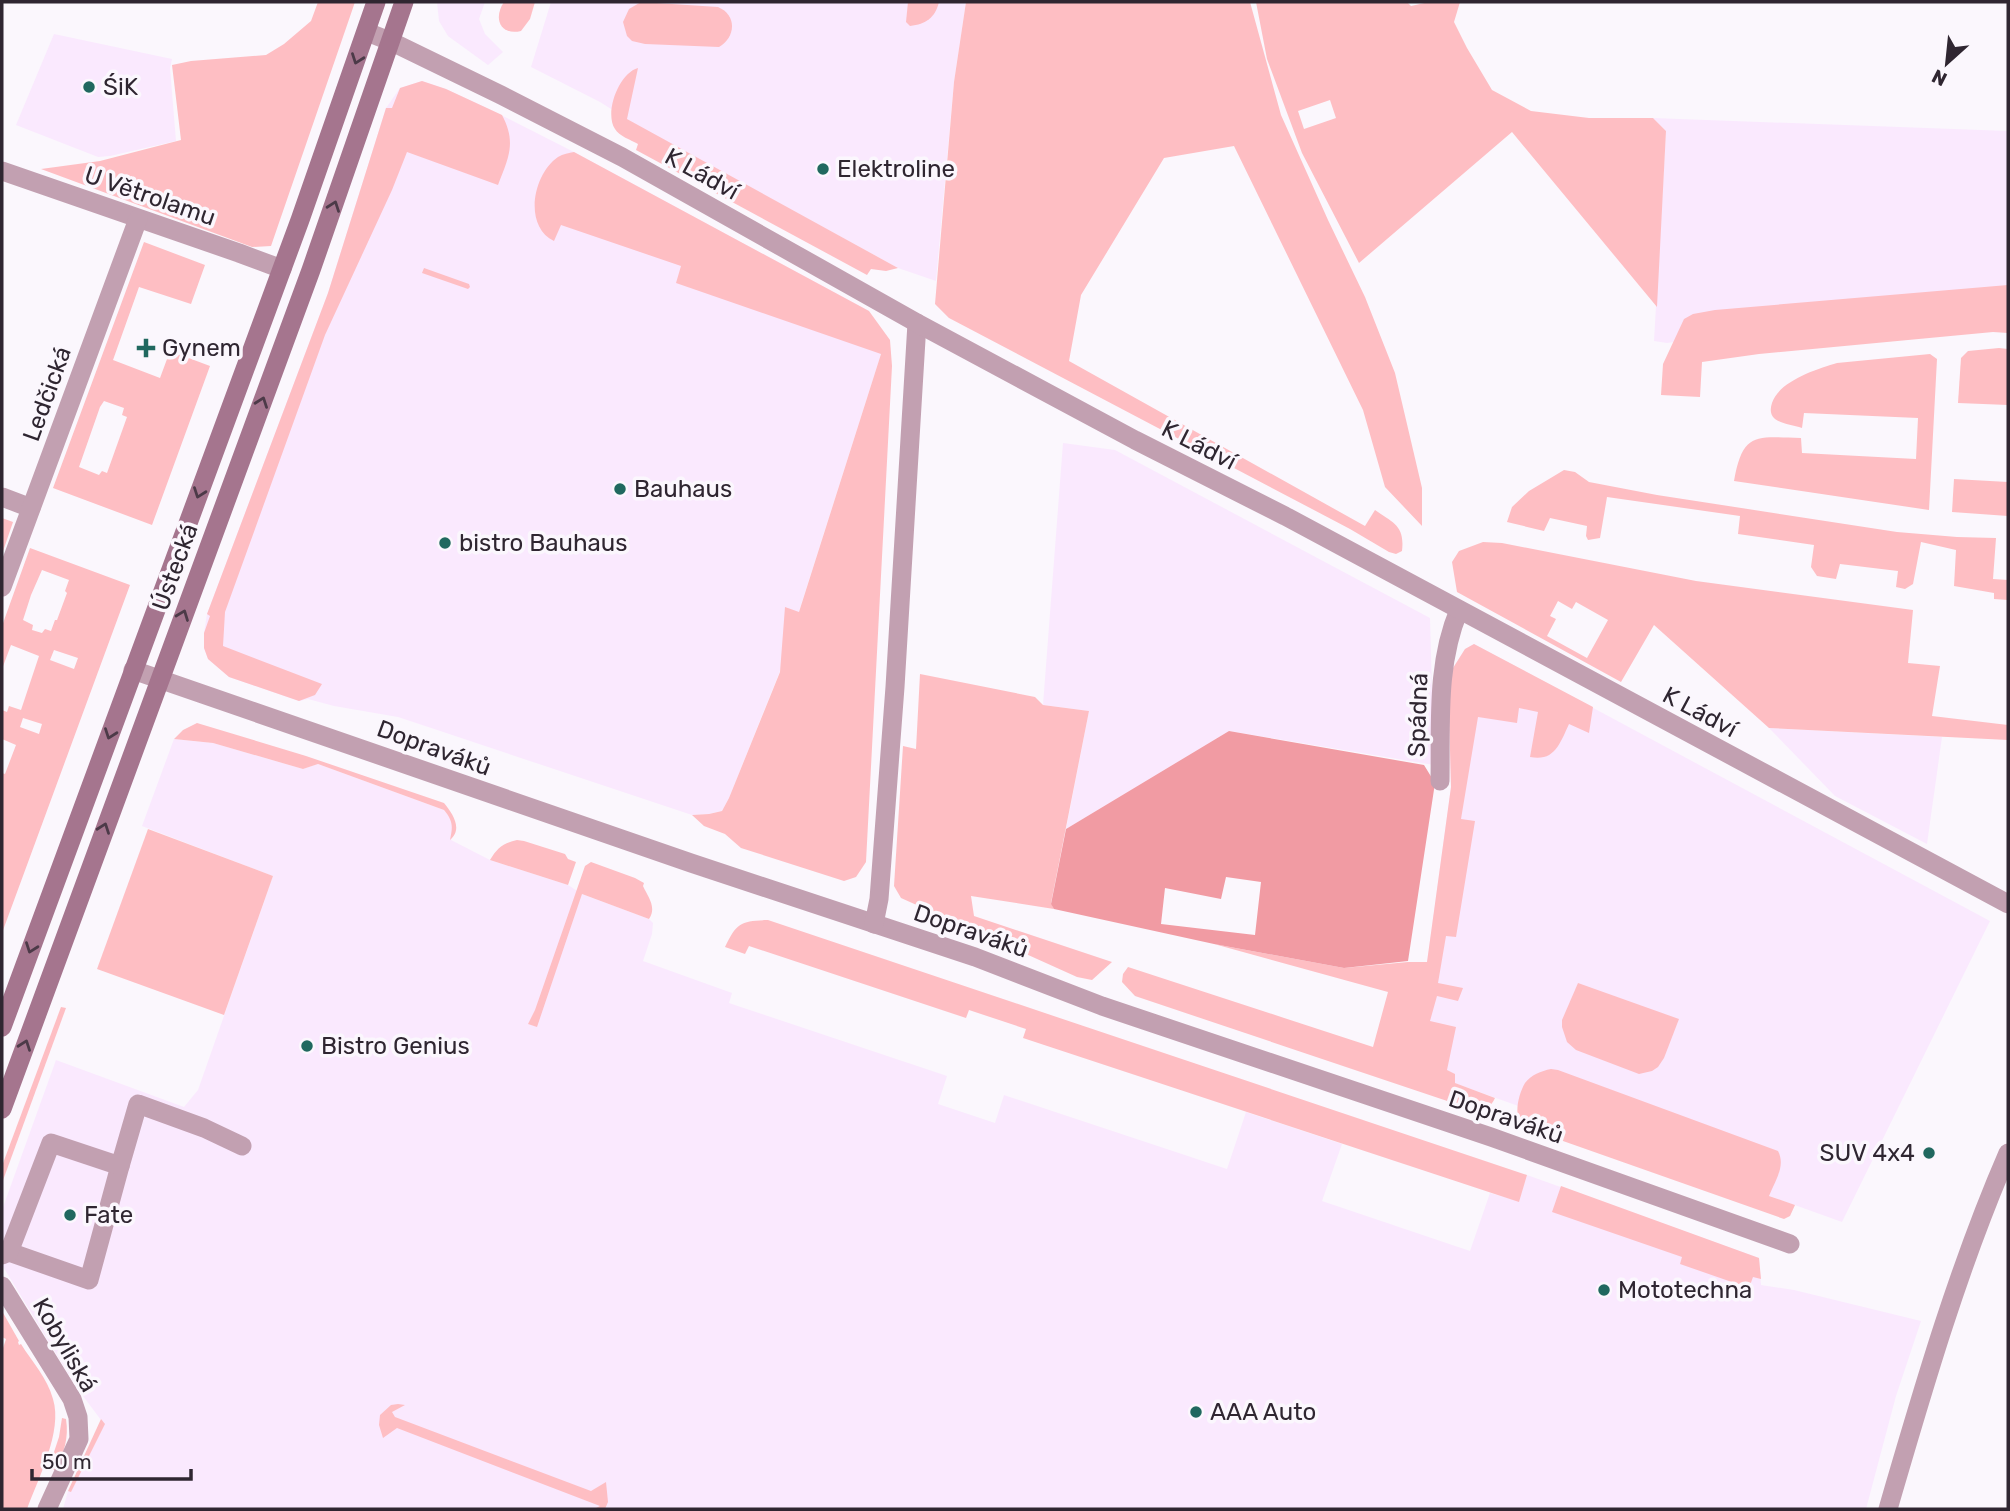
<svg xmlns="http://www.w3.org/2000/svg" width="2010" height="1511" viewBox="0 0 2010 1511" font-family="Rubik,sans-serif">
  <rect width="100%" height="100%" fill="#fbf7fd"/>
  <g fill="#fae9fe">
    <path d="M437,2H485L479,19L485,34L503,52L488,65L448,36L439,21Z"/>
    <path d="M551,2H966L954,82L936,281L898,268L638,126L600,102L531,67Z"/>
    <path d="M54,34L172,59L170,68L176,141L110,156L98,157L16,125Z"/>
    <path d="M422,81L446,89L489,109L574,152L869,311L881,354L780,671L729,798L722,811L709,814L692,815L398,717L334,706L308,699L299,701L229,677L208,659L204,648V633L207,614L328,293L386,108L400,88Z"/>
    <path d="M1653,118L2008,131V295L1667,343L1654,341L1666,131Z"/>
    <path d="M1063,443L1115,450L1430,618L1434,765L1229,731L1066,829L1089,711L1043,705Z"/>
    <path d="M1474,644L1990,921L1842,1222L1415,1069L1427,963L1451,787L1448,676L1465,649Z"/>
    <path d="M1769,728L1942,737L1927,844L1835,796Z"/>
    <path d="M174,739L213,743L303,769L318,764L444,810L451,819L453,826L451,840L490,860L568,885L582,894L649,919L653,923L652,934L643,961L732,993L729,1003L947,1076L938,1104L995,1123L1004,1095L1227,1169L1246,1112L1342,1144L1322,1201L1470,1251L1490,1193L1519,1201L1527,1175L1759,1258L1761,1285L1794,1290L1921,1321L1896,1396L1866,1509H63L68,1491H71L104,1424L77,1388L2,1265V1210L56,1060L184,1107L198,1090L273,876L142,826Z"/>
  </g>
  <g fill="#febec3" fill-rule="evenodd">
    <path d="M318,2H355L271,246L252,247L41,169L100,161L181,140L172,65L191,61L266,55L284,44L311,21Z"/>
    <path d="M504,2H535L530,19L521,31C500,36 493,18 504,2Z"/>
    <path d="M641,2L718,7C737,15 736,37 719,47L645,44L632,41L627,36L623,22L629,9Z"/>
    <path d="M908,2H939C935,18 926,24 910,26L906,22Z"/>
    <path d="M966,2H1250L1281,115L1328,220L1365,297L1395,373L1422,488V526L1385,487L1363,410L1234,146L1164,158L1081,295L1069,361L1365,526L1375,510C1393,523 1405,525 1402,551L1396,554L1389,552L1350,529L949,318L935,304L954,82Z"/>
    <path d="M1256,2H1407L1411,6L1429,2H1460L1454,22L1467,48L1492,90L1531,111L1589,118H1653L1666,131L1657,307L1512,132L1359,263L1302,153L1267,59ZM1330,100L1336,118L1304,129L1298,111Z"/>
    <path d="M638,68L627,119L898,268L886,271L871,269L867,275L636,150L638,144C631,140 619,136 615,129C604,113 619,73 638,68Z"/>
    <path d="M422,81L446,89L502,115C517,143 508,159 498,185L407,152L392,190L325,335L225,612L223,646L322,684L315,695L299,701L229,677L208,659L204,648V633L210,616L207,614L328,293L386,108H392L400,88Z"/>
    <path d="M574,152L869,311L890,340L892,366L866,862L856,877L844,881L741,848L725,834L704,826L692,815L709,814L722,811L729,798L780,672L785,607L799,612L881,354L676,283L681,266L561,225L554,241C523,226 533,174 558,157C563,154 569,153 574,152Z"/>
    <path d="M144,242L205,265L191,304L139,287L113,360L160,378L170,351L210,366L152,525L53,488ZM104,401L124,408L122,415L127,417L107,473L102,471L99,475L79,467L100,407Z"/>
    <path d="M424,268L469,284L470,287L468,289L422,273Z"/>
    <path d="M2008,285V333L1993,332L1759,354L1702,362L1700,397L1661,395L1663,364L1684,319L1693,314L1715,310Z"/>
    <path d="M1999,348L2008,349V405L1958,403L1961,358L1968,351Z"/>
    <path d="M1930,354L1937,359L1929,510L1734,481C1743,431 1756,437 1801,438L1802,453L1916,459L1918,418L1804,413L1802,428C1793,425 1782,424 1775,419C1770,415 1770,409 1772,403C1779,381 1817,369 1837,363Z"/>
    <path d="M1564,470L1575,472L1589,482L1657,495L1897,532L1957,537L1996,538L1993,579L2008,580V600L1994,599V593L1954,586L1956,550L1921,542L1913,584L1905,589L1896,587L1898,571L1840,564L1836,579L1817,576L1811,567L1814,545L1738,534L1740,516L1607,497L1600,538L1588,540L1586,536L1587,526L1550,518L1544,531L1507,522L1512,507L1529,491Z"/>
    <path d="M1954,479L2008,482V516L1952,512Z"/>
    <path d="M2,518L13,522L2,554Z"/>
    <path d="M1483,542L1502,543L1696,581L1913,610L1908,663L1940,666L1932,716L2008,725V740L1769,728L1654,625L1621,682L1457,592L1452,562L1459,551ZM1558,601L1572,609L1576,602L1608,620L1587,658L1547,636L1556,619L1550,616Z"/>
    <path d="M30,548L130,585L2,933V773L5,774L16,745L2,739V710L7,712L9,706L21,710L39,656L11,645L2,669V626ZM42,570L69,580L65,591L67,593L57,620H55L51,631L45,629L42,633L32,630L33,625L23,620L31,595ZM54,650L78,658L74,669L50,660ZM23,718L42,724L39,734L20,727Z"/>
    <path d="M1474,644L1593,707L1589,733L1569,724C1560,743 1555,762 1530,757L1538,712L1519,708L1517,723L1478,717L1461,819L1475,821L1456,937L1446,936L1438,983L1463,988L1458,1001L1437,996L1430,1021L1456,1027L1447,1070L1455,1074V1083L1495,1098C1491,1107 1486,1108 1477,1111L1135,996L1122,982L1123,974L1128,967L1373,1047L1388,992L1214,944L1344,968L1408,962H1427L1451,787L1448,676L1465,649Z"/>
    <path d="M920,674L1035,697L1043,705L1089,711L1051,903L1054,909L971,896L974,916L1112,962L1092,980L1077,977L901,898L894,886L903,746L916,749Z"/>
    <path d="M197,723L306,756L444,803C453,814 463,829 450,840C453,826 453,821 444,810L318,764L303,769L213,743L174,739L183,730Z"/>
    <path d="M148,829L273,876L224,1015L97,969Z"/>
    <path d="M517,840L524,841L565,854L568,859L576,862L568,885L490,860C497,848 503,843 517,840Z"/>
    <path d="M591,862L635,878L644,883L643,886C648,897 657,907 649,919L582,894L537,1027L528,1024L535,1010L585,866Z"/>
    <path d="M768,920L1527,1175L1519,1202L1023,1038L1026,1029L969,1010L966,1018L749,946L745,954L725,947C737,922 741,921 768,920Z"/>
    <path d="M1578,983L1679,1019L1664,1058L1658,1067L1652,1071L1639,1074L1576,1050L1567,1042L1562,1027V1020Z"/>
    <path d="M61,1007L66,1008L2,1183V1166Z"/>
    <path d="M1551,1069L1558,1070L1778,1151C1786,1166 1775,1181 1769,1196L1795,1205L1790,1216L1784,1219L1523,1127C1513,1117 1518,1095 1525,1083C1531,1075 1541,1071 1551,1069Z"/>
    <path d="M1561,1186L1759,1258L1761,1279L1753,1277L1749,1288L1680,1264L1682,1257L1552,1212Z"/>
    <path d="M2,1311L19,1341L18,1342L19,1345L21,1344C32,1362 47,1377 53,1399C63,1431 38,1479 27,1509H2V1351L6,1339L2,1337Z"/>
    <path d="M398,1404L405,1405L392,1412L395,1417L591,1491L606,1482L608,1502L605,1509H594L600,1506L397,1428L383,1438L379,1425L380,1415L391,1405Z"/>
    <path d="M62,1418L66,1419C69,1438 64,1452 56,1470H48L59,1437Z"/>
    <path d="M101,1419L105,1424L71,1492L68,1491Z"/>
  </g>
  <path fill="#f19ba3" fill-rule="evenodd" d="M1229,731L1424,765L1435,783L1408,961L1344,968L1214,944L1054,909L1051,904L1066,829ZM1226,877L1261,882L1255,935L1161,924L1165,888L1221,899Z"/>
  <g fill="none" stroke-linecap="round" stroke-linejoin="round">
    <g stroke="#c2a0b1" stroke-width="19">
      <path d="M2,171L239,253L282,269"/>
      <path d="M2,497L31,508"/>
      <path d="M2,587L138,219"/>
      <path d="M133,670L691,863L975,957L1102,1006L1491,1137L1790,1244"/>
      <path d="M1440,781C1441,724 1436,664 1459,610"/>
      <path d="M874,924L879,899L895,687L917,323"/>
      <path d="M9,1252L89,1280L120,1166"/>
      <path d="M2,1255L9,1252L51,1143L120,1166L138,1104L204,1128L242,1146"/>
      <path d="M2,1286L72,1399L78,1417L79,1439L47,1509"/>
      <path d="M1888,1509C1923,1389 1958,1268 2008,1153"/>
    </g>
    <path stroke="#c2a0b1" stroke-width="19" d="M367,32L392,42L501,95L622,157L917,323L1135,440L1285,516L2008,904"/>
    <g stroke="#a5758e" stroke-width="19">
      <path d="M2,1027L300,220L376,2"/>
      <path d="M2,1109L311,270L404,2"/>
    </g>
  </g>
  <defs><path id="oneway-chevron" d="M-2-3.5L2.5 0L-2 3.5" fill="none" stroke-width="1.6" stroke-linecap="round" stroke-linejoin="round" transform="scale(1.75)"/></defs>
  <g stroke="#4c3a48">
    <use href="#oneway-chevron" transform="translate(357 59) rotate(110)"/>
    <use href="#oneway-chevron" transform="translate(334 206) rotate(-70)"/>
    <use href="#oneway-chevron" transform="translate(262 402) rotate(-70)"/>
    <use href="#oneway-chevron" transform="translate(199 493) rotate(110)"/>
    <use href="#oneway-chevron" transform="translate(183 615) rotate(-69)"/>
    <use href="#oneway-chevron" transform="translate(110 734) rotate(110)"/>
    <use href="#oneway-chevron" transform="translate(104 828) rotate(-70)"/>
    <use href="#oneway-chevron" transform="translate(31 948) rotate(110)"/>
    <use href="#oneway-chevron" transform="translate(25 1045) rotate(-70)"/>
  </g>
  <g fill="#20685f" stroke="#fbf7fd" stroke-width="2.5">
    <circle cx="89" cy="87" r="7"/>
    <circle cx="823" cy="169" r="7"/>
    <path d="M142.5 337.5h7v7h7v7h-7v7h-7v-7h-7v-7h7z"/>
    <circle cx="620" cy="489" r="7"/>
    <circle cx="445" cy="543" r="7"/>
    <circle cx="307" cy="1046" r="7"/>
    <circle cx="1929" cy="1153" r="7"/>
    <circle cx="70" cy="1215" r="7"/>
    <circle cx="1604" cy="1290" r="7"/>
    <circle cx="1196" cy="1412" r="7"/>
  </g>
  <g text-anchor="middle" stroke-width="7" stroke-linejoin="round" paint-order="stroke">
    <g font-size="24" fill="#2f2631" stroke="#fbf7fd" text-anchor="start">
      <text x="103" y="95">ŚiK</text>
      <text x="837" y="177">Elektroline</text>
      <text x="162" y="356">Gynem</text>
      <text x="634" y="497">Bauhaus</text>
      <text x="459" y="551">bistro Bauhaus</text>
      <text x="321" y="1054">Bistro Genius</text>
      <text x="1915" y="1161" text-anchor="end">SUV 4x4</text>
      <text x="84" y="1223">Fate</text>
      <text x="1618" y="1298">Mototechna</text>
      <text x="1210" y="1420">AAA Auto</text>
    </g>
    <g font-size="24" fill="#2f2631" stroke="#fbf7fd">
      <text transform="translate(702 174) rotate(29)" y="8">K Ládví</text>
      <text transform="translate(150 196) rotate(19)" y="8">U Větrolamu</text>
      <text transform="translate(47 394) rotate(-70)" y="8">Ledčická</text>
      <text transform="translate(1199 445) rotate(27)" y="8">K Ládví</text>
      <text transform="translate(175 567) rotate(-70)" y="8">Ústecká</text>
      <text transform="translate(1700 712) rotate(28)" y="8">K Ládví</text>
      <text transform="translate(1418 715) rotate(-88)" y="8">Spádná</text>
      <text transform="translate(434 748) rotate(20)" y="8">Dopraváků</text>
      <text transform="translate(971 931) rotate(19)" y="8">Dopraváků</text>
      <text transform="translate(1506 1117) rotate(19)" y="8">Dopraváků</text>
      <text transform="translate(65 1345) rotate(60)" y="8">Kobyliská</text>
    </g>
  </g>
  <rect width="2010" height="1511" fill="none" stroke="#2f2631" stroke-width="7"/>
  <g transform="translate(1947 63) rotate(207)" stroke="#fbf7fd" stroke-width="5" paint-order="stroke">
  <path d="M0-5L12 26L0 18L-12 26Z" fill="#2f2631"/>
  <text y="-10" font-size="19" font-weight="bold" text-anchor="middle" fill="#2f2631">N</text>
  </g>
  <path d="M32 1469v10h159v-10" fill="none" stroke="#2f2631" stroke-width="3.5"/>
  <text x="42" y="1469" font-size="21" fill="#2f2631" stroke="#fbf7fd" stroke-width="5" paint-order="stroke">50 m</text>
</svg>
